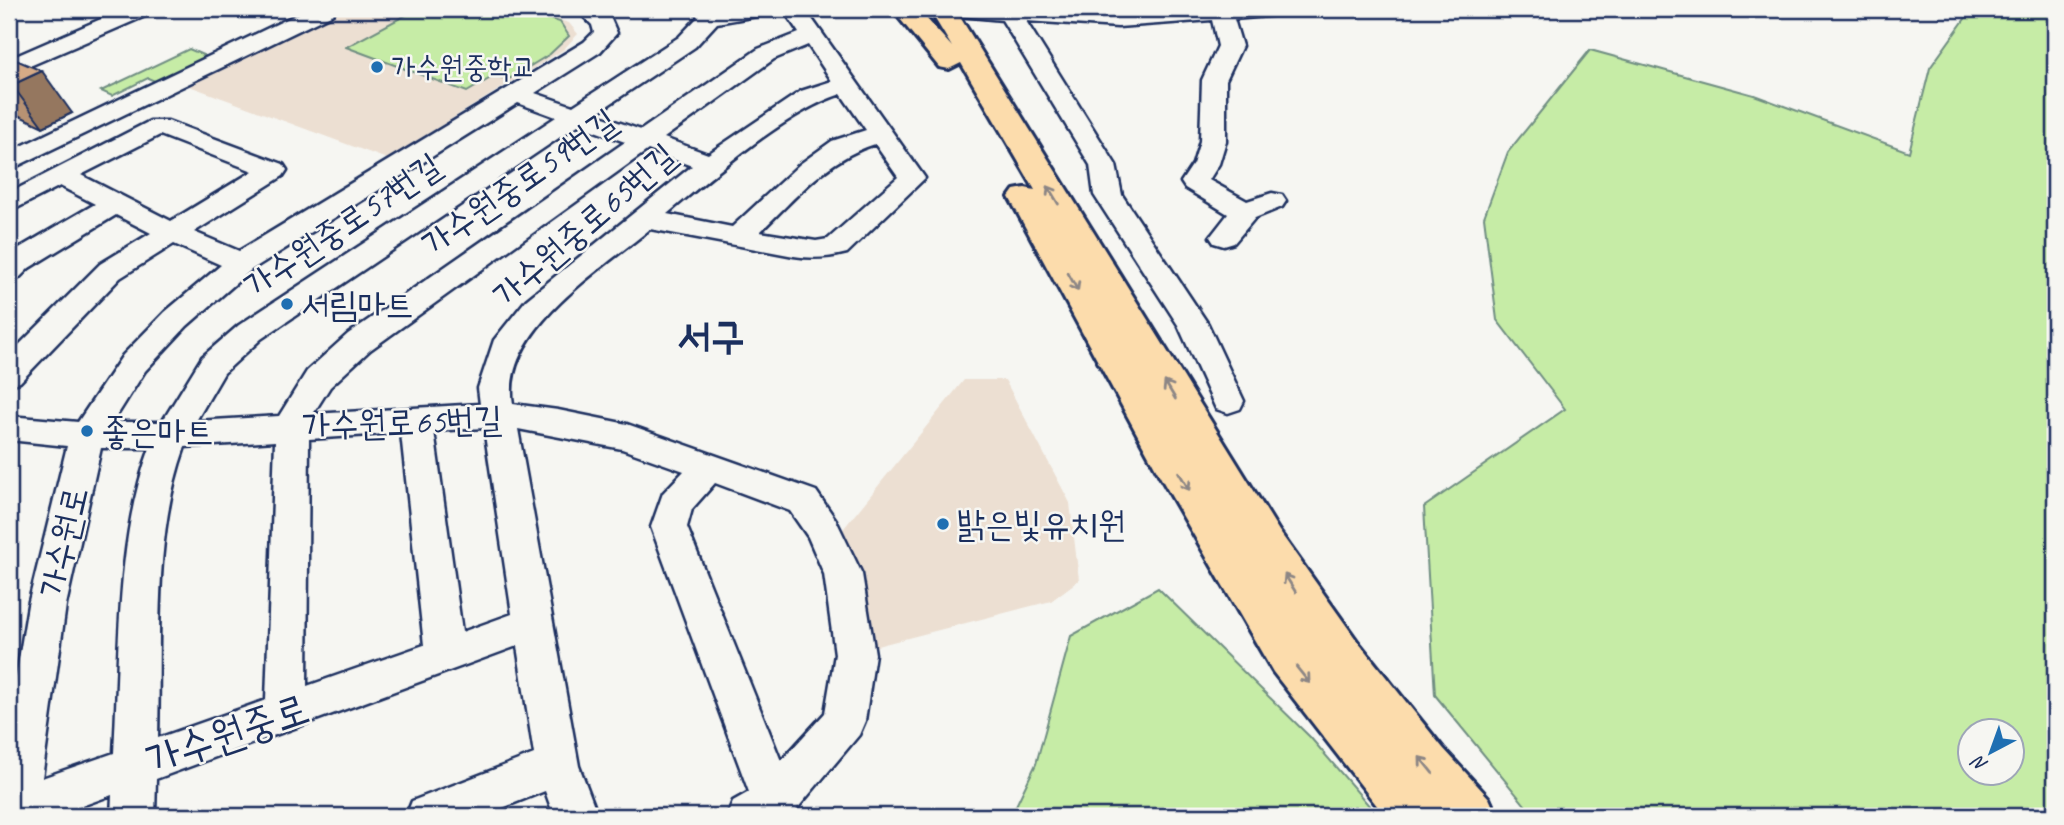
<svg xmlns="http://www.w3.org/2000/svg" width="2064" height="825" viewBox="0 0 2064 825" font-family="Caveat,'Poor Story',sans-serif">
  <rect width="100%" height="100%" fill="#f6f6f2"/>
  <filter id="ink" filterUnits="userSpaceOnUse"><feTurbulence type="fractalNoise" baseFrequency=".0143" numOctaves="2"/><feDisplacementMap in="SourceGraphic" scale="14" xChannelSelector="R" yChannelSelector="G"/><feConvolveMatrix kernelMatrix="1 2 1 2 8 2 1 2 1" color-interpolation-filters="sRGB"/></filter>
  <g filter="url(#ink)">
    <g fill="#ecdfd2">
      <path d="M337,9H524L569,23L578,34L563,50L387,159L184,84Z"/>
      <path d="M964,380H1005L1070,503L1079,580L1051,601L873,647L840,533Z"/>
    </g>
    <g fill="#c6eca6" stroke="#708e82" stroke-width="2" fill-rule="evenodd">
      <path d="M417,9H518L560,22L569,36L550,54L509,79L494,76L467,92L346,47Z"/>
      <path d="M1972,9H2055V816H1534L1435,695L1424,507L1565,409L1497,320L1484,217L1508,152L1590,50L1754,95L1909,152L1930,68ZM1969,730H2011V772H1969Z"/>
      <path d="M189,49L210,58L123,101L119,99L155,81L148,78L112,96L101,91Z"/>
      <path d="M1158,588L1310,737L1378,816H1011L1036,764L1071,636Z"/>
    </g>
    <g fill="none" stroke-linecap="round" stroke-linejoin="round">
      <path stroke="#caced4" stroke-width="24" stroke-dasharray="24 12" stroke-linecap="butt" d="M939,9L968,11"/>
      <defs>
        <g id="minor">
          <path d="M124,9H153L150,14L9,75V59Z"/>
          <path d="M308,9H336L333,14L9,170V152Z"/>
          <path d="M576,9H600L610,17L617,33L600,52L535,93L573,106L679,37L698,17L694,9H771L768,14L717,23L695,47L595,114L641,130L758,49L799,33L783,9H805L925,178L847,253C828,258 813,259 794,256L650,229C601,270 500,331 513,404L558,410L627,424L816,491L836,520L862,574L875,654L865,721L859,735L791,816H727L733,801L749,792L651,527L663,493L684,471L622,449L518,429L579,766L598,816H554L545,791L482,816H406L412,801L534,754L517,646L156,779L155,816H111L112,795L54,816H9V720L28,605L67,446L9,440V416L78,422L123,355L165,312L221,265L174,244L120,278L20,382L9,385V355L100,264L151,233L116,215L29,268L19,278L9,280V254L95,204L60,186L9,212V193L150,121H168L283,164L287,170L283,176L194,232L239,251L584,42L594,32L592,25ZM808,45L832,81L801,91L708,154L664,138L774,59ZM841,94L866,130L832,141L800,164L732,227L667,214C713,176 785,112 841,94ZM518,103L556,117L239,325L202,357L162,422H113L145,371L187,326L251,270ZM578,125L625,142L348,334L307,371L279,416L196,421L224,373L261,339ZM160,135L253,171L171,221L81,175ZM875,144L898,177L828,239L816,241L760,232C795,198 828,158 875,144ZM648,150L692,166L526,300L494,340L478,388L480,404L313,414L330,387L370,350ZM484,428L512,614L462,632L434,431ZM401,433L424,645L307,686L309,439ZM275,441L266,700L158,738C161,642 152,538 185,447ZM101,448H150C115,541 120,654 114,753L42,778L66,605ZM715,483L790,511L808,537L824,574L835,654L825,713L781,761L687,527L692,509Z"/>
          <path d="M958,9L1118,13L1186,9H1293L1290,14L1234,19L1242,46L1226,80V141L1219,164L1209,180L1247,201L1272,193L1282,195L1286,201L1282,207L1255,218L1234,243L1224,246L1214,243L1210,237L1228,214L1185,188L1181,182L1193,164L1200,141L1202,80L1218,46L1212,20L1118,27L1026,21L1116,165L1122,195L1208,324L1244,401L1240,409L1228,413L1216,409L1178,325L1094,195L1090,165L1002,20L960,16Z"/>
        </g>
        <path id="major" d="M892,9H918L952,47L929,9H955L1279,531L1358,642L1443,748L1489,798L1497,816H1385L1273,672L1162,480L1009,197L1014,190L1025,188L1035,190L961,63L949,69L939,67Z"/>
      </defs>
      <use href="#minor" stroke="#1b2f5e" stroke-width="5"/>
      <use href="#major" stroke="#1b2f5e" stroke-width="6"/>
      <use href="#minor" fill="#f6f6f2" fill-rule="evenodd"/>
      <use href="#major" fill="#fcdcac" fill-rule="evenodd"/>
    </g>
    <path fill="#b79273" stroke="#1b2f5e" stroke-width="2" d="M9,57L72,113L43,127L9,111Z"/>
    <path fill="#95775e" stroke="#1b2f5e" stroke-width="2" d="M42,71L72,113L43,127L12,85Z"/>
    <path fill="#d5aa86" stroke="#1b2f5e" stroke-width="2" d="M9,57L42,71L12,85L9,84Z"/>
    <defs><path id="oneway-shaft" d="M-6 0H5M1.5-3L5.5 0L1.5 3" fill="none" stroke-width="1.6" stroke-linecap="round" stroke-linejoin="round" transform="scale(1.75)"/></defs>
    <g stroke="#8c8685">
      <use href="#oneway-shaft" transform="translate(1053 195) rotate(-121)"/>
      <use href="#oneway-shaft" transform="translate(1073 282) rotate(61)"/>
      <use href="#oneway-shaft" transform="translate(1170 390) rotate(-121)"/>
      <use href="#oneway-shaft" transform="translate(1184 481) rotate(59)"/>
      <use href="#oneway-shaft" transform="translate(1290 583) rotate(-122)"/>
      <use href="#oneway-shaft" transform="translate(1303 675) rotate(51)"/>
      <use href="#oneway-shaft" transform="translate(1426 765) rotate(-129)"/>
    </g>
  </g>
  <g fill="#1f6fb2" stroke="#f6f6f2" stroke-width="2.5">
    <circle cx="377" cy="67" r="7"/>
    <circle cx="287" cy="304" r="7"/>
    <circle cx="87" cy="431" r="7"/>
    <circle cx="943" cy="524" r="7"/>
  </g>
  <g text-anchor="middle" stroke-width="5" stroke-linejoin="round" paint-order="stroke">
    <g font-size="30" fill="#1b2f5e" stroke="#f6f6f2" text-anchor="start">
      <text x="391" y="77">가수원중학교</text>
    </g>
    <g font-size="35" fill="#1b2f5e" stroke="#f6f6f2">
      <text transform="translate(519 182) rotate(-35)" y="12">가수원중로59번길</text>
      <text transform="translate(342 225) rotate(-34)" y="12">가수원중로57번길</text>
      <text transform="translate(584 225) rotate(-41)" y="12">가수원중로65번길</text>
      <text transform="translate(402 422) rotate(-2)" y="12">가수원로65번길</text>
      <text transform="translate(63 542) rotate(-77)" y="12">가수원로</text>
    </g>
    <g font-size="35" fill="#1b2f5e" stroke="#f6f6f2" text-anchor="start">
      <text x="301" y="316">서림마트</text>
      <text x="101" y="443">좋은마트</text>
      <text x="957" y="536">밝은빛유치원</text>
    </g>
    <g font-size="42" font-weight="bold" fill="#1b2f5e" stroke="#f6f6f2">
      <text x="711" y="350">서구</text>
    </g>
    <g font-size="42" fill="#1b2f5e" stroke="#f6f6f2">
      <text transform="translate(227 733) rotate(-19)" y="15">가수원중로</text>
    </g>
  </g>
  <rect width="2064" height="825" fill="none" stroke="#f6f6f2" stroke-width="35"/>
  <rect x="18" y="18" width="2029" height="790" fill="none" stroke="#1b2f5e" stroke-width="2.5" filter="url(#ink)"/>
  <g transform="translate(1991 752) rotate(221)"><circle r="33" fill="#f6f6f2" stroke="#9ea6b7" stroke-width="2"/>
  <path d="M0-5L12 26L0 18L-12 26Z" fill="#1f6fb2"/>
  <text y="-10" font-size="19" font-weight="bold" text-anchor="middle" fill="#1b2f5e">N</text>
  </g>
</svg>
